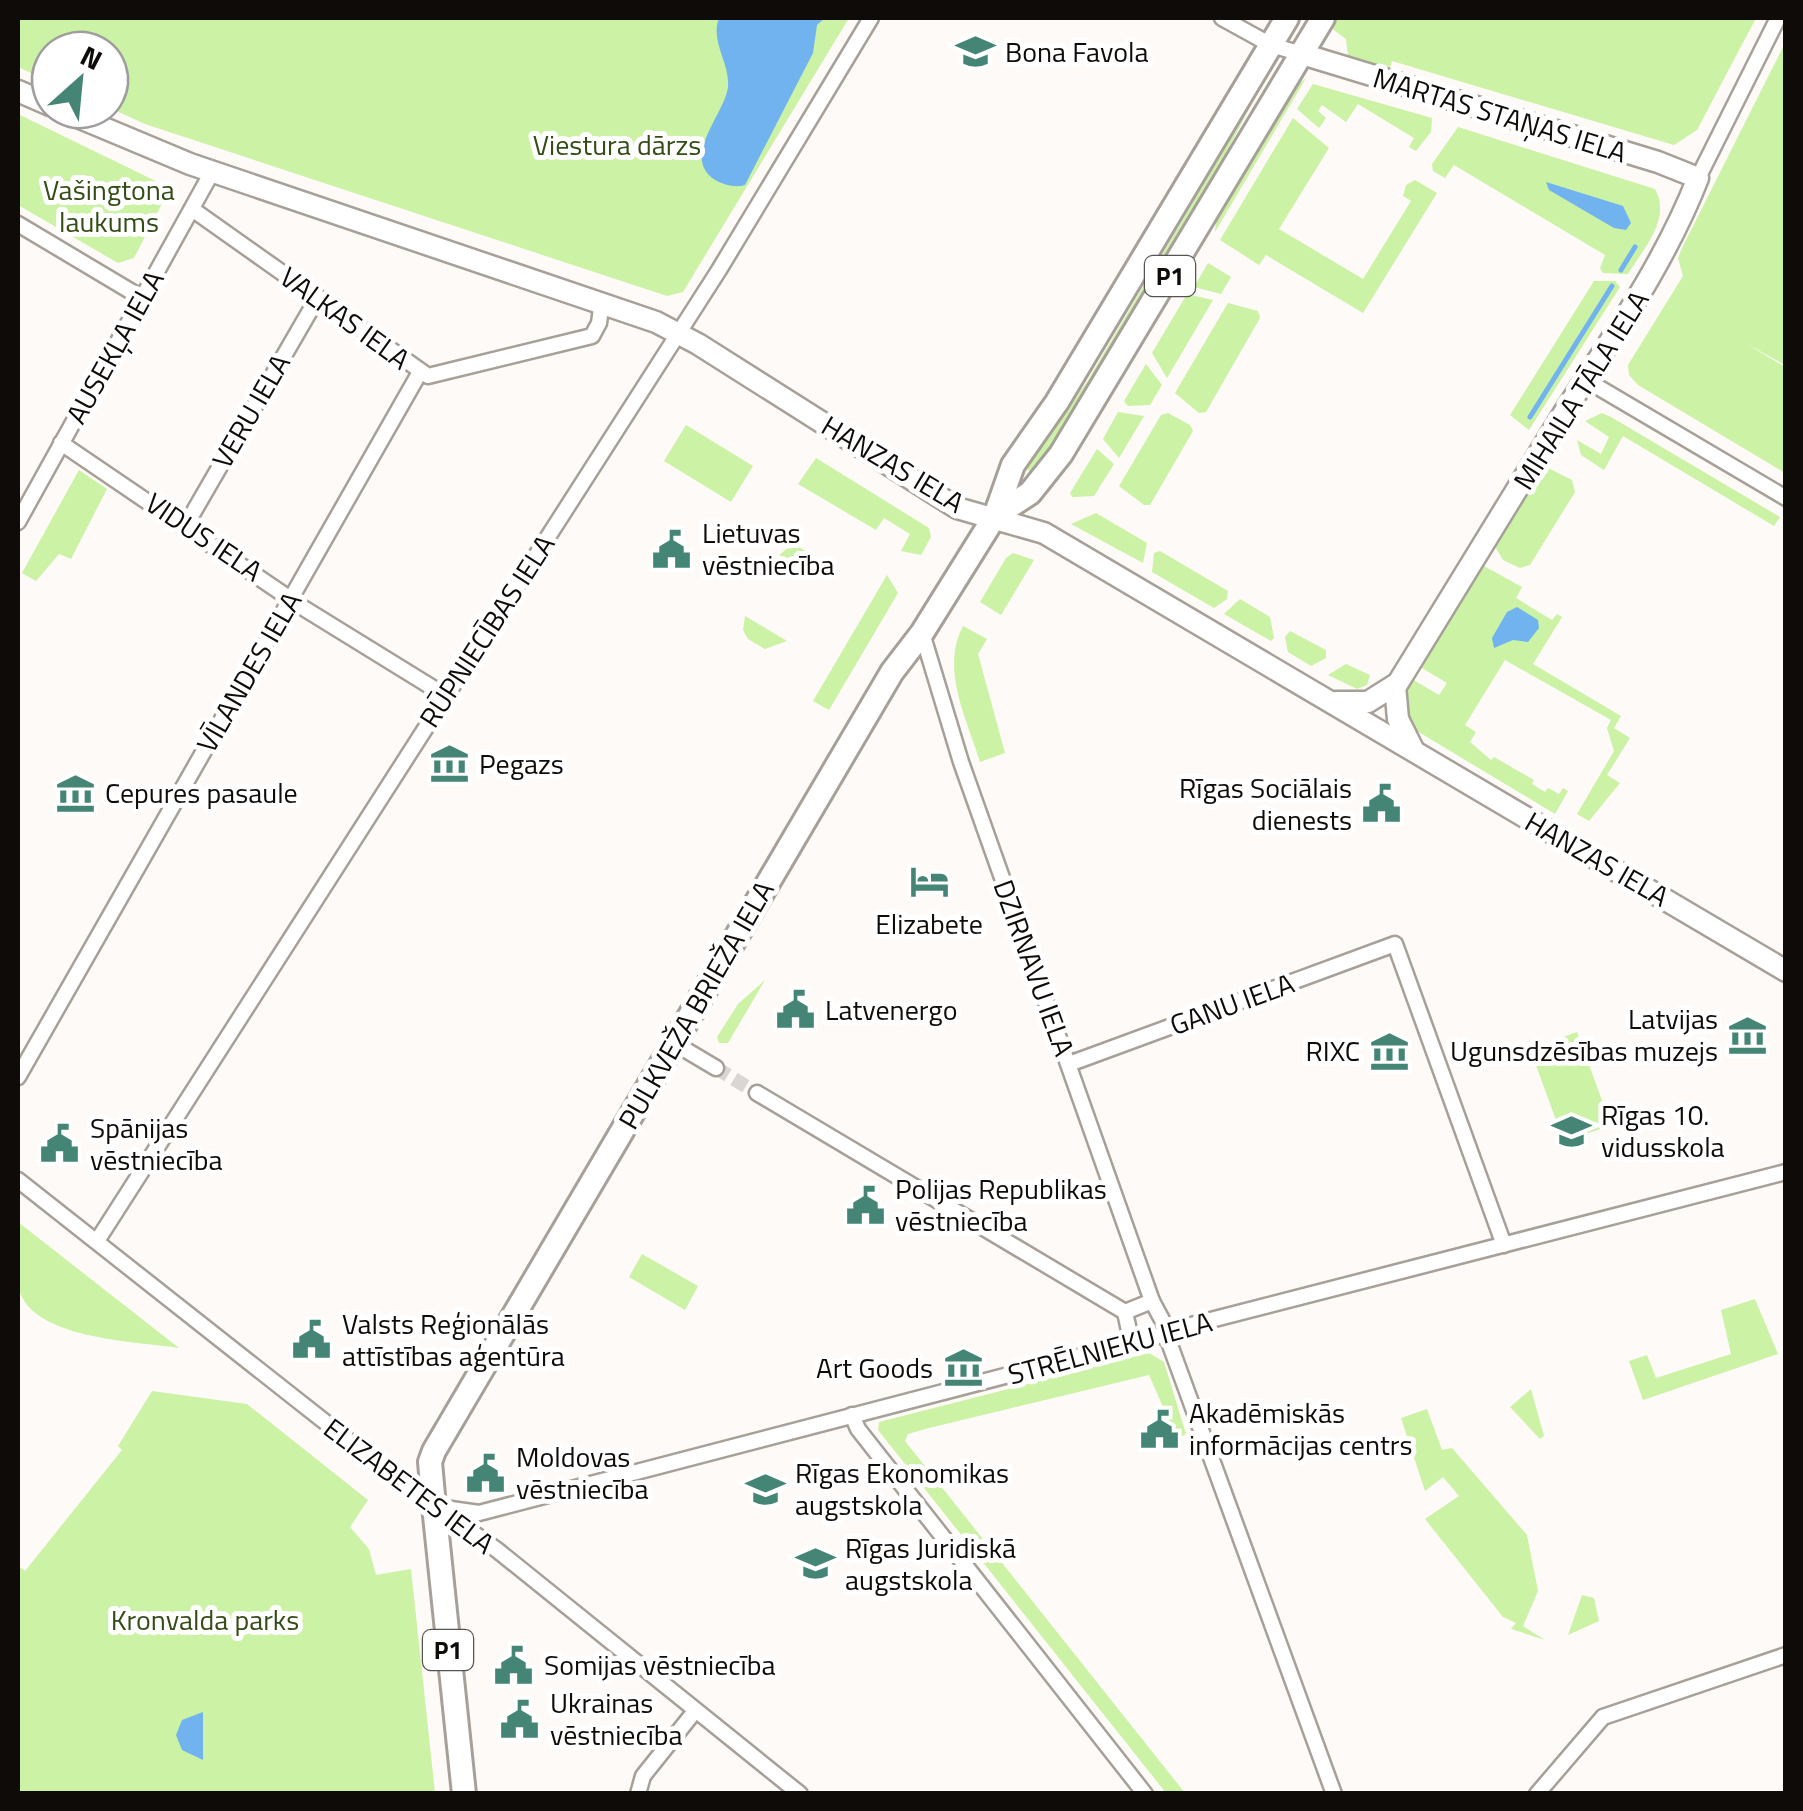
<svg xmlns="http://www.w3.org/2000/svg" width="1803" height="1811" viewBox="0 0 1803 1811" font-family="'Titillium Web',sans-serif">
  <rect width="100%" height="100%" fill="#fefaf7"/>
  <g fill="#ccf2a5">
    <path d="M18,18H849L683,292L667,296L145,124L110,108V50H50V82L18,67Z"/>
    <path d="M1336,18H1756L1697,130L1674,145L1392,61L1389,70L1348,57L1346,39L1330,27Z"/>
    <path d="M1785,43V365L1745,343L1785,367V473L1638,385L1629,375L1628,365L1683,276L1678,258L1682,248Z"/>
    <path d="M1306,78L1215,232L1216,219L1294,88Z"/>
    <path d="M1313,84L1432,118L1431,132L1416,151L1409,147L1414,138L1358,104L1346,122L1322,105L1318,111L1326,118L1319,128L1297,109Z"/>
    <path d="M1258,92L1194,214L1072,423L1033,474L1027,469L1088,380Z"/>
    <path d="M18,114L170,188L134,258L118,263L18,205Z"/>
    <path d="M1293,118L1329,148L1279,229L1363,279L1411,201L1403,196L1406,185L1415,180L1437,193L1363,313L1266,255L1259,265L1220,240Z"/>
    <path d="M1458,127L1655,189C1672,219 1643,249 1628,274L1603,273L1600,268L1605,255L1454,165L1445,178L1433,171L1432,164Z"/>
    <path d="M1208,263L1231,277L1221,294L1194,287Z"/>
    <path d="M1594,281H1615L1620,287L1529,430L1510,415Z"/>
    <path d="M1187,294L1213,300L1167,378L1152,353Z"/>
    <path d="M1228,303L1258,311L1260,318L1206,412L1199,413L1175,393Z"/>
    <path d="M1146,364L1162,385L1150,405L1128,406L1124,401Z"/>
    <path d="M1118,412L1144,416L1119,458L1103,439Z"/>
    <path d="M1168,413L1190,425L1193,431L1150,505H1144L1119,486L1161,415Z"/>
    <path d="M1602,413L1611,417L1780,517L1774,526L1623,436L1604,470L1581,455L1577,440L1601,454L1609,437L1585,421Z"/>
    <path d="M686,425L753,466L731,502L664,461Z"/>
    <path d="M1097,449L1114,464L1094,496L1072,497L1070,493Z"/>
    <path d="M816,458L929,528L931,537L921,555L901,551L910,534L884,518L876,530L798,484Z"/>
    <path d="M1550,469L1572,480L1575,492L1530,565L1520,568L1503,560L1493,543L1534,476Z"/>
    <path d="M79,470L107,489L71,559L59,554L36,581L22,573Z"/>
    <path d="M1096,513L1147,543L1143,563L1071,524Z"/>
    <path d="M799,547L821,560L817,578L779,556L786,549Z"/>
    <path d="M1160,551L1228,591L1227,599L1214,608L1152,572L1154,553Z"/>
    <path d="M1013,553L1034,560L1001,615L980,602L1006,558Z"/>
    <path d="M1484,566L1522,587L1516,598L1552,620L1557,614L1562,617L1533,664L1621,716L1614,728L1630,738L1607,775L1620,783L1589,821L1577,814L1614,751L1607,728L1611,720L1505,660L1465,725L1476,732L1470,742L1491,760L1494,757L1534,780L1532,784L1545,792L1548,788L1559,794L1563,788L1568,791L1555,814L1412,728C1401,713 1401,691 1410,678L1439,695L1447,683L1417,665L1476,570Z"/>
    <path d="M887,575L898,593L829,710L813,701Z"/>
    <path d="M1240,599L1270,617L1274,638L1271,641L1224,614Z"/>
    <path d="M745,616L787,641L765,649L748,639L743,630Z"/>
    <path d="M963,626L987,639L978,654L1005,753L980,762C967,719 940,669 963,626Z"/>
    <path d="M1290,631L1326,650V658L1311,666L1288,652L1285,637Z"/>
    <path d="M1346,664L1370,675L1367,685L1357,689L1328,675Z"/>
    <path d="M765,980L728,1043H719L717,1037L738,1004Z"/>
    <path d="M1577,1032L1611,1125L1564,1142L1530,1049Z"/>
    <path d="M18,1222L179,1348C136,1341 29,1340 18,1286C13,1267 17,1242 18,1222Z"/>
    <path d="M642,1254L698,1286L685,1310L629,1277Z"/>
    <path d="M1755,1299L1778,1354L1643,1400L1629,1361L1647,1355L1656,1378L1731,1354L1721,1310Z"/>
    <path d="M1149,1353L1164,1362L1186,1434L1177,1439L1149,1375L925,1429L908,1434L905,1441L1185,1793H1166L878,1430L879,1422Z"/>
    <path d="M1531,1389L1544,1436L1540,1439L1510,1407Z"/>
    <path d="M152,1391L247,1404L368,1500L350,1527L369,1549L376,1575L411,1569L435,1793H18V1566L25,1571L122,1450L118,1446Z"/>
    <path d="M1427,1409L1442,1450L1452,1448L1527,1535L1538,1591L1523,1626L1545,1640L1511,1629L1516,1623L1503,1617L1425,1519L1459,1496L1443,1477L1425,1491L1401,1418Z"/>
    <path d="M1582,1595L1594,1598L1599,1621L1568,1635Z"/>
  </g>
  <g fill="#70b3ef">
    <path d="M719,18H825L817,25L813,53L745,185C736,188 724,185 715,180C680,157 725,114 728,87C730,62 710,43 719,18Z"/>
    <path d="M1546,182L1623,206L1631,223L1626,230L1614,228L1549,190Z"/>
    <path d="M1517,607L1538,620L1539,628L1528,642L1513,640L1494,648L1492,638L1507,612Z"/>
    <path d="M203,1712V1760L182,1750L176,1735L182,1720Z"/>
  </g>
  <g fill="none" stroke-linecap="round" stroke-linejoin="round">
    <g stroke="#70b3ef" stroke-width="5">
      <path d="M1621,270L1635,247"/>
      <path d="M1530,417L1612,286"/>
    </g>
    <path stroke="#dad6d3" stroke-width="14" stroke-dasharray="14 7" stroke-linecap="butt" d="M716,1068L757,1093"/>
    <defs>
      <g id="street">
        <path d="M1222,18L1271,45L1302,54"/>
        <path d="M1698,178L1778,18"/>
        <path d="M192,209L428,376L592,336L599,323L602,301"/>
        <path d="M18,224L142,298"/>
        <path d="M1586,380L1786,498"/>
        <path d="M61,443L305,609L446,696"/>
        <path d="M18,522L212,172"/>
        <path d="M186,525L318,297"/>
        <path d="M922,633L961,762L1152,1301L1168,1331"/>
        <path d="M674,1043L716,1068"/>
        <path d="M1069,1064L1395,944L1504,1245"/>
        <path d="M18,1077L420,372"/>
        <path d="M757,1093L1125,1312"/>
        <path d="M18,1180L391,1474L497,1550L800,1794"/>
        <path d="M97,1241L719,270L871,18"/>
        <path d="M1168,1331L1786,1172"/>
        <path d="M1166,1334L1334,1794"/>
        <path d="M1131,1340L1125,1312L1152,1301"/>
        <path d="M852,1415L858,1429L1145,1794"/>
        <path d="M444,1508L479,1513L1166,1334"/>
        <path d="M638,1794L643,1776L695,1711"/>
        <path d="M1537,1794L1603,1717L1786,1655"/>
      </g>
      <g id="secondary">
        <path d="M1302,54L1658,162L1698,178C1664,265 1612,337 1562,416C1507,505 1453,594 1398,683L1368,702H1336"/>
        <path d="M18,91L50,105"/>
        <path d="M61,110L190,164L656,322L698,344L957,508L1044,533L1786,971"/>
        <path d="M1395,686L1398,719L1413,749"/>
      </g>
      <g id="primary">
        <path d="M995,516L1030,493L1061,454L1323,18"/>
        <path d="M464,1794L434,1506L430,1462L434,1451L892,672L922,633L995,516L1013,465L1057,402L1287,18"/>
      </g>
    </defs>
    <use href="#street" stroke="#a7a098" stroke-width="19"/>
    <use href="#secondary" stroke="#a7a098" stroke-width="25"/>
    <use href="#primary" stroke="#a7a098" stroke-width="28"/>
    <use href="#street" stroke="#fff" stroke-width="14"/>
    <use href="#secondary" stroke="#fff" stroke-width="20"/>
    <use href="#primary" stroke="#fff" stroke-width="22"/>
  </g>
  <defs>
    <symbol id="school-bare" viewBox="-9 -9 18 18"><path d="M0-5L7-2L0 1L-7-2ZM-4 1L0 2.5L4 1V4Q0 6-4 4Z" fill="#448575" stroke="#fff" stroke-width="2.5" paint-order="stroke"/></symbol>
    <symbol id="civic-bare" viewBox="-9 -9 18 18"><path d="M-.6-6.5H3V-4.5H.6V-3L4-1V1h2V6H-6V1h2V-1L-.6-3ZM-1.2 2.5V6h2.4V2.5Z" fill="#448575" stroke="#fff" stroke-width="2.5" paint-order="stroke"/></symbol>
    <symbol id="museum-bare" viewBox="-9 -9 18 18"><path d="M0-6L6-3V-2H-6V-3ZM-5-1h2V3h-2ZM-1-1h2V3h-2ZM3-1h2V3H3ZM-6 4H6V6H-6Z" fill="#448575" stroke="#fff" stroke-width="2.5" paint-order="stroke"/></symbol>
    <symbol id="hotel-bare" viewBox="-9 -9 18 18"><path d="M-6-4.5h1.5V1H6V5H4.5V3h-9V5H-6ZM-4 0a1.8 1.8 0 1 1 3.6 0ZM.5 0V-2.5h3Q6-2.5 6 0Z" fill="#448575" stroke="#fff" stroke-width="2.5" paint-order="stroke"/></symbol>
    <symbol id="university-bare" viewBox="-9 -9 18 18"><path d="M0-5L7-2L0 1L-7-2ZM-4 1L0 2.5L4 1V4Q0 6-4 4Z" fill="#448575" stroke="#fff" stroke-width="2.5" paint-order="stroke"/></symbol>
  </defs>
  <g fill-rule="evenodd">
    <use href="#school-bare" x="948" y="24" width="55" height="55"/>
    <use href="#civic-bare" x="644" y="522" width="55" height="55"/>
    <use href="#museum-bare" x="422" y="736" width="55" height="55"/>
    <use href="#museum-bare" x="48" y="766" width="55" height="55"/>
    <use href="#civic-bare" x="1354" y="776" width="55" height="55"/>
    <use href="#hotel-bare" x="902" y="854" width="55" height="55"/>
    <use href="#civic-bare" x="768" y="982" width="55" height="55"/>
    <use href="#museum-bare" x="1720" y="1008" width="55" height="55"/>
    <use href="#museum-bare" x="1362" y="1024" width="55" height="55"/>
    <use href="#school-bare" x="1544" y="1104" width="55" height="55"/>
    <use href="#civic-bare" x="32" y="1116" width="55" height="55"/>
    <use href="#civic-bare" x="838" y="1178" width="55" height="55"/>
    <use href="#civic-bare" x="284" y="1312" width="55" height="55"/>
    <use href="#museum-bare" x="936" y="1340" width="55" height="55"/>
    <use href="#civic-bare" x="1132" y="1402" width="55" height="55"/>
    <use href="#civic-bare" x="458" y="1446" width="55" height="55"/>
    <use href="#university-bare" x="738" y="1462" width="55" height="55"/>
    <use href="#university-bare" x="788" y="1536" width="55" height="55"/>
    <use href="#civic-bare" x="486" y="1638" width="55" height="55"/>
    <use href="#civic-bare" x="492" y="1692" width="55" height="55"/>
  </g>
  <g text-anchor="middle" stroke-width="10" stroke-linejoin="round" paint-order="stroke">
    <g fill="#fff" stroke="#565453" stroke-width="2.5">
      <rect x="1145" y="256" width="50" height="40" rx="8"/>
      <rect x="423" y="1630" width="50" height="40" rx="8"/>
    </g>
    <g font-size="25" font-weight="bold" fill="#0e0b09">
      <text x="1170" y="285">P1</text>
      <text x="448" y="1659">P1</text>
    </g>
    <g font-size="28" fill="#0e0b09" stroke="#fff" text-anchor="start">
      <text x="1005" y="62">Bona Favola</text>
      <text x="702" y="543">Lietuvas<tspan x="702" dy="32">vēstniecība</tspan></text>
      <text x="479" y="774">Pegazs</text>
      <text x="1352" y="798" text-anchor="end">Rīgas Sociālais<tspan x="1352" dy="32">dienests</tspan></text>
      <text x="105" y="803">Cepures pasaule</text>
      <text x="929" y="934" text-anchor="middle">Elizabete</text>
      <text x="825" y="1020">Latvenergo</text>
      <text x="1718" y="1029" text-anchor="end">Latvijas<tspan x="1718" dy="32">Ugunsdzēsības muzejs</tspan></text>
      <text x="1360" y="1061" text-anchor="end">RIXC</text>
      <text x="1601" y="1125">Rīgas 10.<tspan x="1601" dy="32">vidusskola</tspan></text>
      <text x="90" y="1138">Spānijas<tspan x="90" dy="32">vēstniecība</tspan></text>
      <text x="895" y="1199">Polijas Republikas<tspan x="895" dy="32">vēstniecība</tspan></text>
      <text x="342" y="1334">Valsts Reģionālās<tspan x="342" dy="32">attīstības aģentūra</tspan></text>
      <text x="933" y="1378" text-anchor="end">Art Goods</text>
      <text x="1189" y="1423">Akadēmiskās<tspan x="1189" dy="32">informācijas centrs</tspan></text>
      <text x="516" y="1467">Moldovas<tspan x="516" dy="32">vēstniecība</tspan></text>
      <text x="795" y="1483">Rīgas Ekonomikas<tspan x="795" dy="32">augstskola</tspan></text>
      <text x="845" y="1558">Rīgas Juridiskā<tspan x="845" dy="32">augstskola</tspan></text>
      <text x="544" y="1675">Somijas vēstniecība</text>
      <text x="550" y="1713">Ukrainas<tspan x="550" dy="32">vēstniecība</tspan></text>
    </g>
    <g font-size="28" fill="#0e0b09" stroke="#fff">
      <text transform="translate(1500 115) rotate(17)" y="10">MARTAS STAŅAS IELA</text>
      <text transform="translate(345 318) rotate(36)" y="10">VALKAS IELA</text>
      <text transform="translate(115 347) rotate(-61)" y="10">AUSEKĻA IELA</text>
      <text transform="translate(1581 390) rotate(-58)" y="10">MIHAILA TĀLA IELA</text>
      <text transform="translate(251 411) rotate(-60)" y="10">VERU IELA</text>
      <text transform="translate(893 464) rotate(31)" y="10">HANZAS IELA</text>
      <text transform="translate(204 537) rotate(34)" y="10">VIDUS IELA</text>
      <text transform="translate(487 631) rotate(-57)" y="10">RŪPNIECĪBAS IELA</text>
      <text transform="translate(249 672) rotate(-60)" y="10">VĪLANDES IELA</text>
      <text transform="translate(1597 859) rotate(30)" y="10">HANZAS IELA</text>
      <text transform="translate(1034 968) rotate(70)" y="10">DZIRNAVU IELA</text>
      <text transform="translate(1232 1004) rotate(-20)" y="10">GANU IELA</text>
      <text transform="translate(696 1005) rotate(-60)" y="10">PULKVEŽA BRIEŽA IELA</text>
      <text transform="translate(1110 1348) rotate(-15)" y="10">STRĒLNIEKU IELA</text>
      <text transform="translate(409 1486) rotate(37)" y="10">ELIZABETES IELA</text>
    </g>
    <g font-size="28" fill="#344c16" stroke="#fff">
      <text x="617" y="155">Viestura dārzs</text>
      <text x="109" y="200">Vašingtona<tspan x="109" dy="32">laukums</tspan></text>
      <text x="205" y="1630">Kronvalda parks</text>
    </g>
  </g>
  <rect width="1803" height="1811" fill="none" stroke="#0e0b09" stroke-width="40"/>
  <g transform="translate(80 80) rotate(27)"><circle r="48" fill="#ffffff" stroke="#9f9d9d" stroke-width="2.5"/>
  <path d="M0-8L18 38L0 25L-18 38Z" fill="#448575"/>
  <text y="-15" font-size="28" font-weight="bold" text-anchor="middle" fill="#0e0b09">N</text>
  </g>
</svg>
